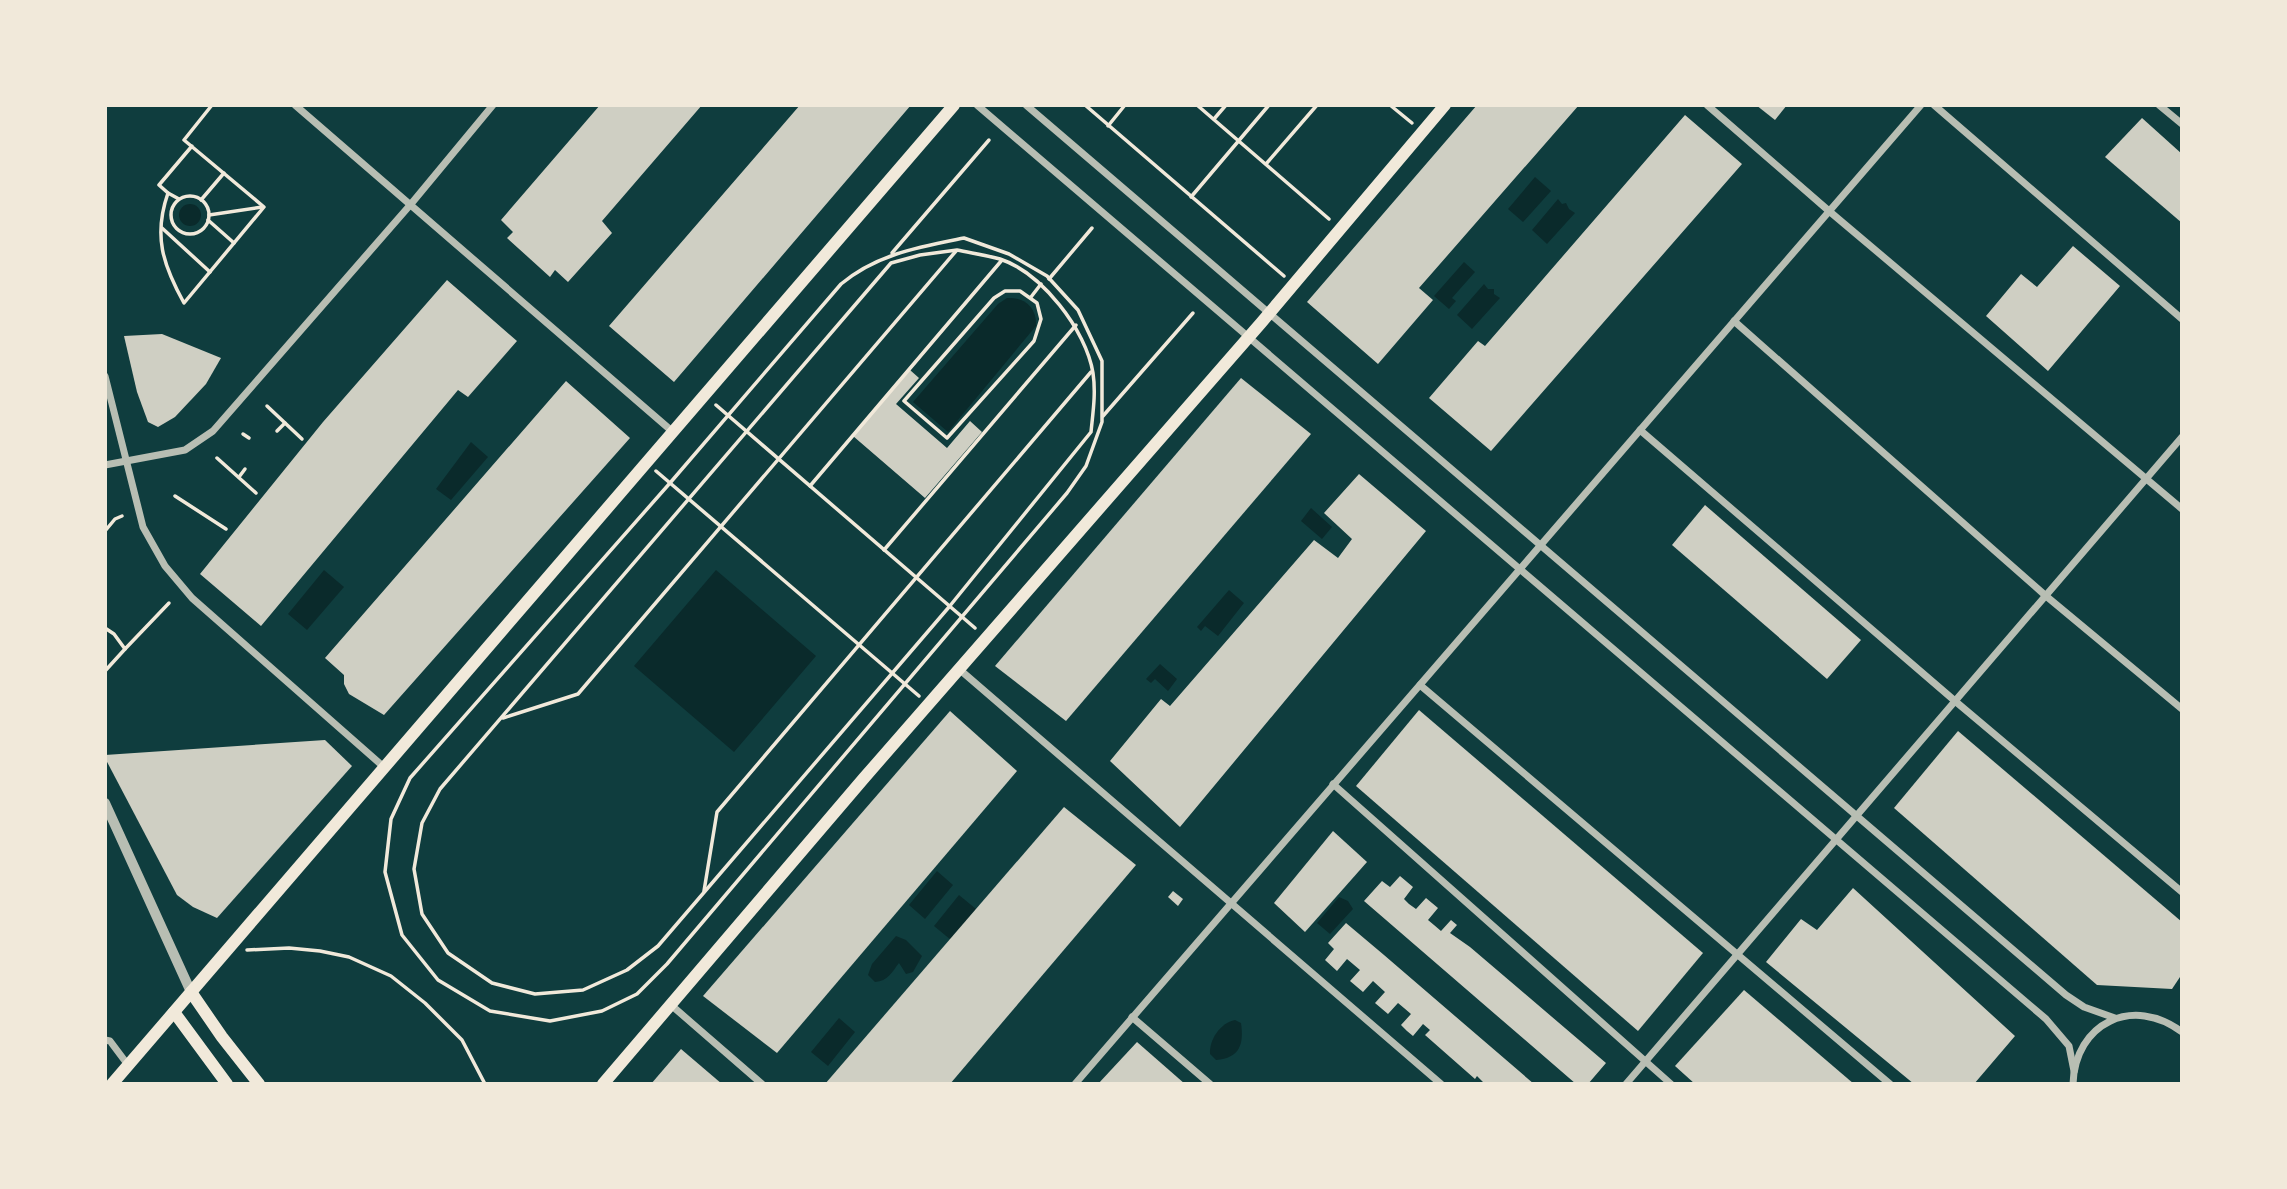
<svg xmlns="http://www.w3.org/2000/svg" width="2287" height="1189" viewBox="0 0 2287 1189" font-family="Jost,sans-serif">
  <rect width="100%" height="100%" fill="#0f3d3e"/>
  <g fill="#0a2a2b">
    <path d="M1535,177L1551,191L1523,222L1508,209Z"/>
    <path d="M1558,199L1562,204L1566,203L1569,209L1575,213L1547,244L1532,230Z"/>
    <circle cx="190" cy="215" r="11"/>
    <path d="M1464,262L1475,272L1452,298L1456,301L1449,309L1434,296Z"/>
    <path d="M1484,284L1488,289H1494V294L1500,298L1472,329L1457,315Z"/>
    <path d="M1007,298C1025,297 1037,308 1036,326L948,432L913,402L998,304Z"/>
    <path d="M471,442L488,457L451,500L436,489Z"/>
    <path d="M1311,508L1332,527L1322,539L1301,521Z"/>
    <path d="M324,570L344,587L307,630L288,614Z"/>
    <path d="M716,570L816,656L734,752L634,666Z"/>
    <path d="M1229,590L1244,603L1218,636L1205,626L1201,631L1197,627Z"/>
    <path d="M1160,664L1177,679L1168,691L1155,679L1151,683L1146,679Z"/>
    <path d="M937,871L953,885L925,919L909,905Z"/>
    <path d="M959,895L976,909L951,940L934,926Z"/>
    <path d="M1339,897L1348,901L1353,909L1330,934L1317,923Z"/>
    <path d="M896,936L906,940L922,956L913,972L906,974L899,963C892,972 888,981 875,982L868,975L872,964Z"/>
    <path d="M839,1018L855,1032L828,1066L811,1052Z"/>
    <path d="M1235,1020L1241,1023C1244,1044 1240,1058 1216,1060L1210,1054C1209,1040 1220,1023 1235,1020Z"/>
  </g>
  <g fill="#cfcfc3">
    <path d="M600,105H702L602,221L612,233L568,282L555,270L550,277L507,238L513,232L501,220Z"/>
    <path d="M800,105H810L812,107L814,105H911L674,382L609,326Z"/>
    <path d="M1477,105H1579L1419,288L1433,300L1378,364L1307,302Z"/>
    <path d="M1756,105H1787L1775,120Z"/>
    <path d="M1685,115L1742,164L1491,451L1429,398L1478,341L1485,346Z"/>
    <path d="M2142,118L2182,154V223L2105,157Z"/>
    <path d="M2073,246L2120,286L2048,371L1986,316L2021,274L2037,287Z"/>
    <path d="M447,280L517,341L468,397L458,390L261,626L200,574L323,422Z"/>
    <path d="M162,334L221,358L206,384L175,417L158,427L148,422L137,392L124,336Z"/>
    <path d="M910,370L919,378L896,404L947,448L970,421L982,432L925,498L853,436Z"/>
    <path d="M1241,378L1311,434L1066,721L995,666Z"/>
    <path d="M566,381L630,438L384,715L349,694L344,684V675L325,658Z"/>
    <path d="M1359,474L1426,531L1180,827L1110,761L1161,699L1170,706L1314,540L1338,558L1352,539L1324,513Z"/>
    <path d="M1705,505L1861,640L1827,679L1672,545Z"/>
    <path d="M1419,710L1703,953L1638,1031L1356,786Z"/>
    <path d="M950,711L1017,771L777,1053L703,996Z"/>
    <path d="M1958,731L2182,922V974L2172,989L2097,985L1894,808Z"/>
    <path d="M325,740L352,766L217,918L193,907L177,895L105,758V755Z"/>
    <path d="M1064,807L1136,865L950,1084H825Z"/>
    <path d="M1333,831L1367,862L1305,932L1274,903Z"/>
    <path d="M1400,876L1413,887L1404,899L1409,904L1416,909L1426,898L1438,908L1428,920L1434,925L1441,931L1451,920L1457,925L1450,933L1470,947L1606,1063L1588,1084H1576L1364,901L1382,881L1390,887Z"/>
    <path d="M1853,888L2015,1036L1974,1084H1914L1766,962L1801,919L1817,930Z"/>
    <path d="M1173,891L1183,899L1178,906L1168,897Z"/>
    <path d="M1346,923L1384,955L1534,1084H1482L1483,1082L1477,1076L1475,1079L1425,1035L1430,1030L1423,1024L1413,1036L1407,1031L1401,1025L1411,1014L1404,1008L1398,1003L1388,1014L1375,1003L1385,992L1373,981L1363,992L1350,981L1360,970L1347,959L1337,971L1325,960L1334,949L1328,943Z"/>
    <path d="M1744,990L1854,1084H1695L1675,1066Z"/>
    <path d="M1137,1042L1185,1084H1098Z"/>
    <path d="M681,1049L722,1084H651Z"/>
  </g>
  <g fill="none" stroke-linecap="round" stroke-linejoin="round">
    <g stroke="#f1e9da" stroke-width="3.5">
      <path d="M1085,105L1284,276"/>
      <path d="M1197,105L1329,219"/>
      <path d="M1390,105L1412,123"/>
      <path d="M1214,119L1226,105"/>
      <path d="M1108,126L1125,105"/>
      <path d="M192,146L159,185L168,193C153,236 163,265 184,303L264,207L184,140L212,105"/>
      <path d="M1266,164L1317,105"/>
      <path d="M168,193L179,199"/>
      <circle cx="190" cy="215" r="19"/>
      <path d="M1191,197L1269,105"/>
      <path d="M201,200L224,173"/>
      <path d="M209,215L262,207"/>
      <path d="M208,220L234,243"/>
      <path d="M162,228L210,272"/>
      <path d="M964,238L1009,254L1047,276L1078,310L1102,361V422L1086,466L1067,493L667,964L637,994L602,1011L550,1021L490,1011L438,980L402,935L385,872L391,819L410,778L670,483L841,284C877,254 919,247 964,238Z"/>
      <path d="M957,250C971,253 986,255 1000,259C1042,273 1086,330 1093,373C1096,393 1093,412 1091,432L949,607L658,946L627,970L583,990L535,994L492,983L448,953L422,914L414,869L422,823L440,789L891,263L920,255Z"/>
      <path d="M892,253L989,140"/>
      <path d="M1049,279L1092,228"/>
      <path d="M1005,291H1020L1037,303L1041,319L1034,341L947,438L904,401L994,298Z"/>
      <path d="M1031,297L1041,284"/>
      <path d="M716,405L975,628"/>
      <path d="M267,406L302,439"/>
      <path d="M1103,416L1193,313"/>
      <path d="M277,431L285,423"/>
      <path d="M243,434L249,438"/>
      <path d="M217,458L256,493"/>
      <path d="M656,471L919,696"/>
      <path d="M239,477L245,469"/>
      <path d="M810,486L1002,260"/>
      <path d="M175,496L226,529"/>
      <path d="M105,531L115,519L122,516"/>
      <path d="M884,550L1076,325"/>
      <path d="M105,628L114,634L125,649L169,603"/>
      <path d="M105,671L125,649"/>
      <path d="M503,718L578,694L956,251"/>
      <path d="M704,891L717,812L1091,372"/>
      <path d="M247,950L289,948L320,951L349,957L391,976L425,1003L462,1040L485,1084"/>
    </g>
    <g stroke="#b8beb3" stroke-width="7">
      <path d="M295,105L673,432"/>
      <path d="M977,105L2046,1019L2069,1046L2074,1071"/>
      <path d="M1026,105L2066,995L2084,1007L2115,1018"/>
      <path d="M1707,105L1829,211L2182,509"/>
      <path d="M1934,105L2182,319"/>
      <path d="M2159,105L2182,124"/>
      <path d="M1734,321L2046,596L2182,709"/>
      <path d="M105,376L143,527L165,566L192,598L385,768"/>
      <path d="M1640,430L1955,701L2182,892"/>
      <path d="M105,465L185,450L213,431L411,204L493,105"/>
      <path d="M959,669L1441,1084"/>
      <path d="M1420,685L1890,1084"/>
      <path d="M1333,784L1671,1084"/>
      <path d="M671,1005L762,1084"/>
      <path d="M1132,1017L1210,1084"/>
      <path d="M105,1040L110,1041L128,1065"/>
      <path d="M1075,1084L1921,105"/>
      <path d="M1626,1084L2182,437"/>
      <path d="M2073,1084C2075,1023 2133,995 2182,1032"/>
    </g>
    <path stroke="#b8beb3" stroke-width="10" d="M105,803L191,992"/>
    <g stroke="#f1e9da" stroke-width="12">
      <path d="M191,992L222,1037L259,1084"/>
      <path d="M174,1012L227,1084"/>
      <path d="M112,1084C393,758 673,431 954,105"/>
      <path d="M603,1084L864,778L1261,323L1445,105"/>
    </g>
  </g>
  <rect width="2287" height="1189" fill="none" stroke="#f1e9da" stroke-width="214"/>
</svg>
